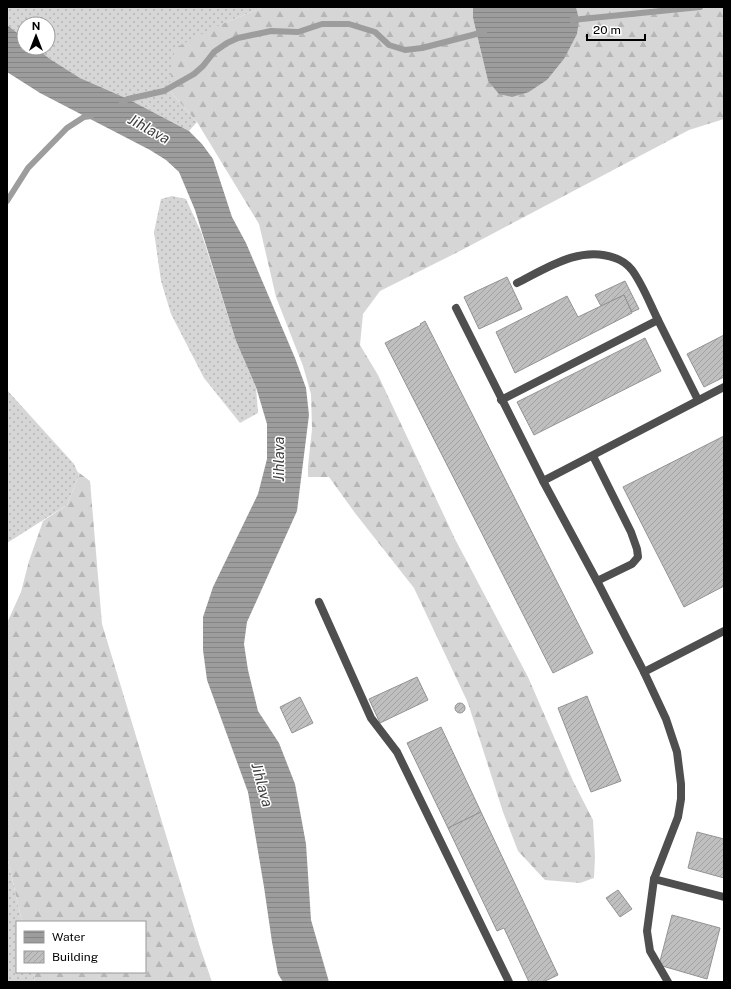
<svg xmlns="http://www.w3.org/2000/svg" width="731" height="989" viewBox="0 0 731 989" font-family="'Public Sans',sans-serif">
  <defs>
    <pattern id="grass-dots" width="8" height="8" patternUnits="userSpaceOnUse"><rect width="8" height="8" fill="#d6d6d6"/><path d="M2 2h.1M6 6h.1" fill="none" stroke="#b6b6b6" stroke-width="1.8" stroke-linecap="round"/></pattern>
    <pattern id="forest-firs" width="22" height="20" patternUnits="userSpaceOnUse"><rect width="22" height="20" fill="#d6d6d6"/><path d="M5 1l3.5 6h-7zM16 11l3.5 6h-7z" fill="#b6b6b6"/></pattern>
    <pattern id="water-rules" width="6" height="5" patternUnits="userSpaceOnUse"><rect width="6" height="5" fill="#9d9d9d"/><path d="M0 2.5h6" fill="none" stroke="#858585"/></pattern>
    <pattern id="building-hatch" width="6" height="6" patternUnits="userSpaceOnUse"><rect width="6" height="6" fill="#bfbfbf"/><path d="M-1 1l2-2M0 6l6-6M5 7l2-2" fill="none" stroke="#a2a2a2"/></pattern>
  </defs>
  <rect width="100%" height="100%" fill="#fff"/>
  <g fill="url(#grass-dots)">
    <path d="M7,7H264L224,23L169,90L197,122L189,131L128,99L80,78L50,59L36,48H48V24H24V38L7,25Z"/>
    <path d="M172,196L186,199L201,232L236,341L256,387L258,413L240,423L204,378L171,314L161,281L154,232L161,199Z"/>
    <path d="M7,390L74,464L79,475L67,505L7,543Z"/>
    <path d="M7,856L22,922H17V972H33L35,982H7Z"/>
  </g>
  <g fill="url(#forest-firs)">
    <path d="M264,7H473V18L488,81L529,92L547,80L564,59L579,19L576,7H724V119L689,130L458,252L380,291L363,314L360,345L378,375L455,539L528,677L573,781L593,820L595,857L594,878L580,883L545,880L518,851L503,812L468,703L414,588L355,513L329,477H308V466L312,429L311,394L303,366L276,297L259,224L197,122L169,90L175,48L224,23Z"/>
    <path d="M78,472L90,481L102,624L199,944L212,982H35L33,972H145V922H22L7,856V623L21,592L29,561L43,521L67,505L79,475Z"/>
  </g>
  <g fill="url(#water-rules)">
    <path d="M473,7H576L579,19L577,34L564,59L547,80L529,92L512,97L499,94L488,81L473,18Z"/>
    <path d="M7,25L24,38V48H36L50,59L80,78L128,99L189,131L202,144L213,159L232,217L246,243L295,358L306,388L309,415L297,511L247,622L244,644L248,670L258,711L279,743L295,784L306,844L311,920L329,982H283L278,974L272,942L264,887L248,792L207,680L203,650V617L213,587L258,494L267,459V424L256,387L236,341L195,210L179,172L166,160L150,150L40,93L7,72Z"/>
  </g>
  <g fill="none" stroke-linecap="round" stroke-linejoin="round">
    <g stroke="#9d9d9d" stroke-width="6">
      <path d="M572,20L700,7"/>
      <path d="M122,102L128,99L164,91L194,74L203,66L214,52L227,43L238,38L271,31L298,32L322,24H349L375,32L389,45L405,50L422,48L484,32"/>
      <path d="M7,201L28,168L67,128L84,117L91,116"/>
    </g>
  </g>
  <g fill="url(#building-hatch)" stroke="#939393">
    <path d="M507,277L522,309L479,329L464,297Z"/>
    <path d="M625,281L639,309L632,312L624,295L601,306L595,295Z"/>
    <path d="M624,295L632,313L515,373L496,332L567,296L578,317Z"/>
    <path d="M425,321L593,653L553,673L385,343L421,325L420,324Z"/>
    <path d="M724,335V377L704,387L687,354Z"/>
    <path d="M645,338L661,371L534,435L517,402Z"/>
    <path d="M724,436V586L684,607L623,487Z"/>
    <path d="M417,677L428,700L380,723L369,699Z"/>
    <path d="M587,696L621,781L591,792L558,708Z"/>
    <path d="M300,697L313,723L292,733L280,707Z"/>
    <circle cx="460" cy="708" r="5"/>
    <path d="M441,727L481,812L448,828L407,743Z"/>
    <path d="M481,812L558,975L543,982H529L504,928L497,931L448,828Z"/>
    <path d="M697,832L724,839V878L688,868Z"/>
    <path d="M618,890L632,909L620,917L606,898Z"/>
    <path d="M672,915L720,928L707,979L659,965Z"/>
  </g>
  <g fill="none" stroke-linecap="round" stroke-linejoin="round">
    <g stroke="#4f4f4f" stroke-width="8">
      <path d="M517,283C547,268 580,245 615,258C621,260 628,265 632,270C643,285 650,304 658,320"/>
      <path d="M456,308L543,481"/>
      <path d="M724,387L543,481L597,581L644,672L724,631"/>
      <path d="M501,400L658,320L698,400"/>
      <path d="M593,456L631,532L637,549L638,557L632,564L597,581"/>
      <path d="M319,602L371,718L397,752L509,982"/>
      <path d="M644,672L666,719L677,752L681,784V799L678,817L654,879L647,931L650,951L668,982"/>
      <path d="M654,879L724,897"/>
    </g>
  </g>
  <g text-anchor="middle" stroke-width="3" stroke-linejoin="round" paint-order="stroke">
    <g font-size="15" font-style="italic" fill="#3e3e3e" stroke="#fff">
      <text transform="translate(149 129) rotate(29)" y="5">Jihlava</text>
      <text transform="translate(279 459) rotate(-90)" y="5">Jihlava</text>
      <text transform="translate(262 785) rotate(75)" y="5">Jihlava</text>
    </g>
  </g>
  <rect width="731" height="989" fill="none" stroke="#000000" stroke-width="16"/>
  <rect x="16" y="921" width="130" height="52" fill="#ffffff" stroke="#999999"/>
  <rect x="24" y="931" width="20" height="12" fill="url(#water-rules)" stroke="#999999"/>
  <text x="52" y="941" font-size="12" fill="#000000">Water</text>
  <rect x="24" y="951" width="20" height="12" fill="url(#building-hatch)" stroke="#999999"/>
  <text x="52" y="961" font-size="12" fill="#000000">Building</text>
  <g transform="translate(36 36)"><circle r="19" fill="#ffffff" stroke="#999999"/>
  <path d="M0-3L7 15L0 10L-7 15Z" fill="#000000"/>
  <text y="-6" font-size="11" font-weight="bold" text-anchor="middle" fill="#000000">N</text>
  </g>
  <path d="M587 34v6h58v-6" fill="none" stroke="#000000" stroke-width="2"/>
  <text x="593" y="34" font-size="12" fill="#000000" stroke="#ffffff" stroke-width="3" paint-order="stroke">20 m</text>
</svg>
